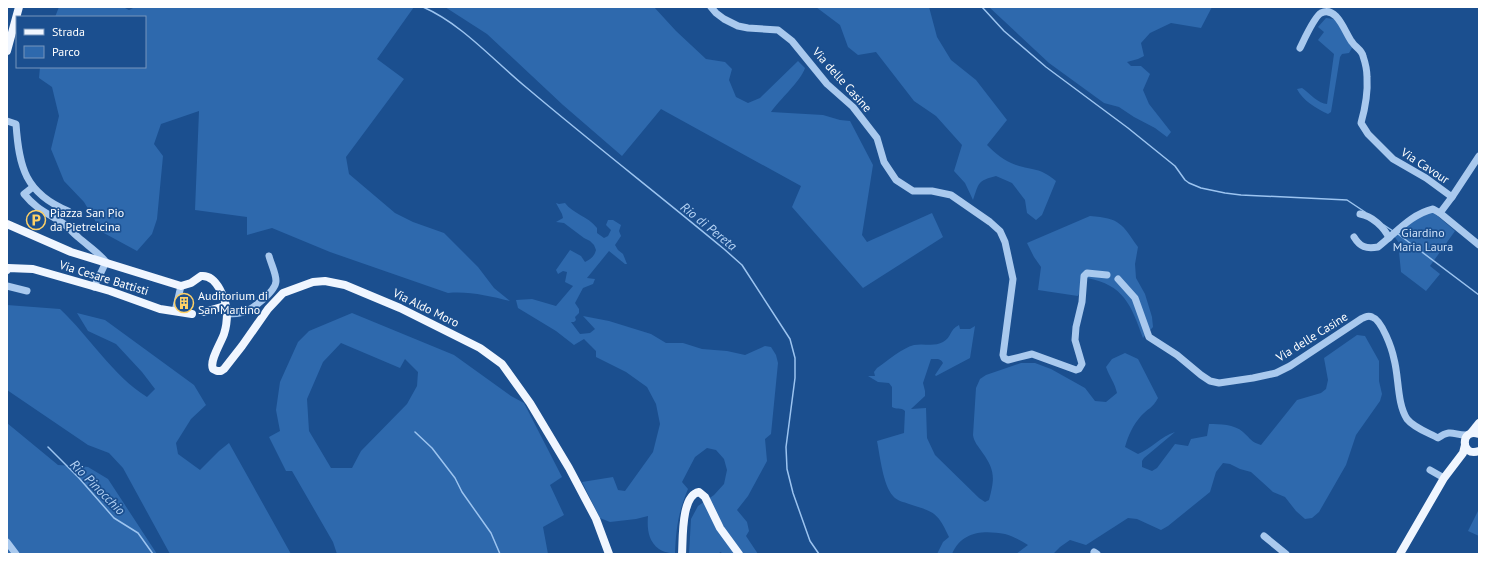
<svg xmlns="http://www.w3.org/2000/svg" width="1486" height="561" viewBox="0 0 1486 561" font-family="'PT Sans',sans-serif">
  <rect width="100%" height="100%" fill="#1b4f8f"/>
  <g fill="#2e69ad" fill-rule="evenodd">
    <path d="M59,7H123L129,10L135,7H414L377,59L404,79L346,157L349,174L395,213L413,222L444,233L478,267L494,288L510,301C489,296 469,291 448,293L330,252L272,228L247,235V217L195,210L199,111L161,124L154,144L163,156L157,219L152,234L137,251L102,232L84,202L64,181L51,149L59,116L52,87L39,78L40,67H145V17H55Z"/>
    <path d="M445,7H654L676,31L706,59L725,62L732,69L729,80L736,97L748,103L760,98L798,61L805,68C801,81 780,99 771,112L823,115L840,120L850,121L873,165L862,235L867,242L932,213L943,237L863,288L792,207L801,186L661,109L622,156L563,105L487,34Z"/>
    <path d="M816,7H929L937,37L951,60L976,80L1007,120L987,145C995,153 1004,161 1016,165C1034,171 1039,167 1056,181L1042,215L1036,220L1027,213L1025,200L1012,183L996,176C977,181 979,183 973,200L965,183L954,171L962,145L936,116L914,101L876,52L858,55L848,47L840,25Z"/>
    <path d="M989,7H1212L1201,28L1171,23L1150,33L1141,43L1144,56L1138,59L1127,62L1131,66H1141L1150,74L1143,90L1149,104L1171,132L1167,137L1155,128L1134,117L1119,107L1104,103L1049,63Z"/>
    <path d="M1326,18L1334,19L1337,22L1352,48L1349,53L1342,54L1340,57L1331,112L1328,114C1317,109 1302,100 1297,89L1302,88C1309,93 1319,104 1327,104L1334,54L1318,40L1324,32L1318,27Z"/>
    <path d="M556,203L559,204L565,203C573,214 588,216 597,228V233L604,238L608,236L611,230L606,225L608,220H613L621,225L619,231L621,236L615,245L618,250L623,254L627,264H625L609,251L587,278L595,279L593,284L583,288L575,303L579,309V313L575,317L576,320L574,322H571L580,334L590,333L595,329L583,316L609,321L651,334L666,343H683L702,349L727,351L745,355L765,346L771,347L776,355L778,363L771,434L765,439L767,461L748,496L737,510L747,522L749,531L746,536L758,554H724L720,552L719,554H689L691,519L698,506L714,495L724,484L727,470L724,459L716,450L707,448L695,457L682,482L688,489C678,513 676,529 675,554C670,553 663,552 659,549C648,541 647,528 648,516L636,519L610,522L600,518L582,482L613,477L618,490L625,491L653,452L660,424L656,404L647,387L626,372L596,357V351L584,339L574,345L556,331L518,308L516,300L532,299L556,306L573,286L565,282L567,272L563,271L558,274L556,270L570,250L581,256L585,262C591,259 594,257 596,250L594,245L590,241L584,238L564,223L556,222L563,218L562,214Z"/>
    <path d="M1433,212L1455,231L1430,266L1440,274L1426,291L1401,272L1399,252L1402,247L1394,236L1424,213Z"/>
    <path d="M1090,216C1120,218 1122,224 1138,247L1135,264L1136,278L1145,294L1152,317L1153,327L1143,338C1131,305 1124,285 1087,278L1078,296L1038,290L1041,267L1034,257L1027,243Z"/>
    <path d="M7,305L60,309C89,336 113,376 147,397L155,389L142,372L116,344L88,331L77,313L105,320L194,385L206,405L191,419L176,443L178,454L200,470L219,451L229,443L291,554H170L123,468L109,453L88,445L7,390Z"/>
    <path d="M352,313L454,355L511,396L524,403L562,477L550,485L564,515L543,527L548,554H337L333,542L292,471H286L269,437L280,431L276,410L280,382L298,342L309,331ZM341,343L400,368L405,359L418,372L417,386L407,404L361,451L352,468H331L309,431L307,399L323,362Z"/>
    <path d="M959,325L960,329H970L975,326L970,358L936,376L935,375L943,363C941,358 936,359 931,359L923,383L925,391V396L911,409L926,408L927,438L935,455L979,498L985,502L989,500C995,478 995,470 982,452C978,446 974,442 973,435L976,388L980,379L986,375L1021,363H1035L1051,369L1085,388L1095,401L1106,402L1117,393C1115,383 1109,376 1106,367L1112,359L1125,353L1138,359L1158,398C1153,408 1147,409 1141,416C1133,425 1128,436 1125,447L1138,454C1151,449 1161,436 1175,432L1144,458L1142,461V467L1152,471L1157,468L1175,444L1188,446L1191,439L1207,436L1209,424C1220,424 1234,424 1243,432C1251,439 1251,442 1261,445L1297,400L1321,393L1326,389L1328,380L1324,358L1357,335L1365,336L1379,361V381L1382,394L1380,401L1356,435L1346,465L1319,512L1312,518L1305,519L1296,511L1285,497L1273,492L1251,472L1240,469L1230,464L1223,463L1216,472L1210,492L1168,526L1161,530L1137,519L1128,518L1086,545L1070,540L1060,547L1053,554H1016L1028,545C1021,541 1013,536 1005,534C983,530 962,531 952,554H937L943,542L949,537C938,513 935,512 909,504C904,502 897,501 893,496C883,485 880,456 877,441L904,433L905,411C901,407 896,410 892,407V387L889,383L878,382L868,376H875L874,372L877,368C887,361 902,348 914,345C924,343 934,347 943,342C952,337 949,330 959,325Z"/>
    <path d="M7,423L58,465L88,467L108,479L157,554H7Z"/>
    <path d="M1479,509V536L1468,531Z"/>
  </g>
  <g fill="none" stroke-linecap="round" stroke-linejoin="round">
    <g stroke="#9cc4f0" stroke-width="1.5">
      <path d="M423,7C462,24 494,61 527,88C592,143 659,195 724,249L742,265L790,339L795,358V378L786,447L787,469L793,493L810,541L819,554"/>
      <path d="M982,7L1004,31L1046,67L1128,128L1175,166L1185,180L1189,183L1201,188L1225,193L1241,195L1347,200L1365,212"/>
      <path d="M1384,225L1393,231"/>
      <path d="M1398,234L1479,295"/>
      <path d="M415,432L432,448L455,478L462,492L491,533L500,554"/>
      <path d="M48,447L79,478L114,518L138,533L153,554"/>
    </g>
    <g stroke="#a9c9ee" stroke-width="7">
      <path d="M711,7L716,13L724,19L738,26L748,28L778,30L792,41L827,84L853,107L877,138L884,162L896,180L913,191H932L951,195L990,222L1000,231L1005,242L1013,279L1003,355L1004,358L1008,360L1032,354L1076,370L1079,369L1082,364L1075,340L1076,327L1082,302L1084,276L1087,273L1107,275"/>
      <path d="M1300,48C1304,40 1314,17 1321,13C1337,5 1345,33 1352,42C1355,47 1362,50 1363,56C1365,62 1367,71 1367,77C1368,93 1365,109 1361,123L1368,134L1393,159L1426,178L1452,197L1440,213L1479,245"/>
      <path d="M7,121L16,124C19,167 25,193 68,211"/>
      <path d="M33,187L24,194C37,210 48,213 64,224C69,228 73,233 78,237C88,246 97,251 106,262L94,287"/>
      <path d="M1452,197L1479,156"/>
      <path d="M1360,214C1372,216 1384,227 1389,238"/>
      <path d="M1354,237C1360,247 1366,249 1378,247C1395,234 1411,214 1433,209L1440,213"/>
      <path d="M1118,279L1135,298L1149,337L1177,355L1201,375L1210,381L1219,383L1253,378L1276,373L1290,366L1361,319C1365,317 1368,315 1372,317C1382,320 1392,349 1394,359C1399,377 1397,404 1407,419C1414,428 1429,433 1438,438C1452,428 1454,436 1468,435"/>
      <path d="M7,286L27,291"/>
      <path d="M175,311L181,286"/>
      <path d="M227,314C232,314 238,314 243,312C252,310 276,291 276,281C276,273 271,264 269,256"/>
      <path d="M1430,470L1444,478"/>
      <path d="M1264,536L1286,554"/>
      <path d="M7,542L16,554"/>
      <path d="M1094,552L1097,554"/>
    </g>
    <g stroke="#f0f6ff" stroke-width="8">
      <path d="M7,51L19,7"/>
      <path d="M7,224L71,252L181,286L191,283L201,276C217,274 226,300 227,313C227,319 226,328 224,334C221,343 209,361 213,369L217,371H221L224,369L242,346L268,309L283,293L313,282L325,281L345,285L400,308L480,348L502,364L530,403L569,468L596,519L609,554"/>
      <path d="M7,270L8,268L33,269L110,291L160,309L192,314"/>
      <path d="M204,312L225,306"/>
      <path d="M1471,433L1479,423"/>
      <path d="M1479,434C1460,427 1460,458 1479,451"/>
      <path d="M682,554C683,540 681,495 699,492L705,497L720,528L739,554"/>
      <path d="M1400,554L1444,478L1463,453L1465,445"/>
    </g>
  </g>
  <defs>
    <symbol id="parking-ring" viewBox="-11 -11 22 22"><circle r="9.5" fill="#1b4f8f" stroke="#ffd166" stroke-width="1.5"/><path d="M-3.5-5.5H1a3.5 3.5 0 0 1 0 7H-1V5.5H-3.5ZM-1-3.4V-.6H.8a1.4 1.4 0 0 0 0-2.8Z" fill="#ffd166"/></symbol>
    <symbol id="building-ring" viewBox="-11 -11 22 22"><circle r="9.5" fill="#1b4f8f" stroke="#ffd166" stroke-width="1.5"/><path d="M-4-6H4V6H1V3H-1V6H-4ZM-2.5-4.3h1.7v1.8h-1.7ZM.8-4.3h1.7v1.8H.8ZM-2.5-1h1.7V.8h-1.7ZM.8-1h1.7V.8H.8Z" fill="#ffd166"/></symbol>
  </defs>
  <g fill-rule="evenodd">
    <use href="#parking-ring" x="25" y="209" width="22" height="22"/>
    <use href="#building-ring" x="173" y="292" width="22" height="22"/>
  </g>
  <g text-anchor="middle" stroke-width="3.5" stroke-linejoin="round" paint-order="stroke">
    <g font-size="12" fill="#fff" stroke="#1b4f8f">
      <text transform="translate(842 80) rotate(48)" y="4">Via delle Casine</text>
      <text transform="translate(1425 166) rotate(33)" y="4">Via Cavour</text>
      <text transform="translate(104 278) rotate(17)" y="4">Via Cesare Battisti</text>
      <text transform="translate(426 308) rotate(26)" y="4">Via Aldo Moro</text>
      <text transform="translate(1312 337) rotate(-32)" y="4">Via delle Casine</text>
    </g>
    <g font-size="12" fill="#fff" stroke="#1b4f8f" text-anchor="start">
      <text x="50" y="217">Piazza San Pio<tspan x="50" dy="14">da Pietrelcina</tspan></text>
      <text x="198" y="300">Auditorium di<tspan x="198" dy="14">San Martino</tspan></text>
    </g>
    <g font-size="12" fill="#cfe3fa" stroke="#1b4f8f">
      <text x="1423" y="237">Giardino<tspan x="1423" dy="14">Maria Laura</tspan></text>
    </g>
    <g font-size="13" font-style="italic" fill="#b5d3f5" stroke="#1b4f8f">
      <text transform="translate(709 226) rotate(39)" y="5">Rio di Pereta</text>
      <text transform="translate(98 487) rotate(45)" y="5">Rio Pinocchio</text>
    </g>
  </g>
  <rect width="1486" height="561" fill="none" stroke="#ffffff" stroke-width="16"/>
  <rect x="16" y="16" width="130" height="52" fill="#1b4f8f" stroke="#7695bc"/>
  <rect x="24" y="29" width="20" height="6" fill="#f0f6ff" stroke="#7695bc"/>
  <text x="52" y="36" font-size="12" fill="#ffffff">Strada</text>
  <rect x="24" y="46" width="20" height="12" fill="#2e69ad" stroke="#7695bc"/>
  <text x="52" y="56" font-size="12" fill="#ffffff">Parco</text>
</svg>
